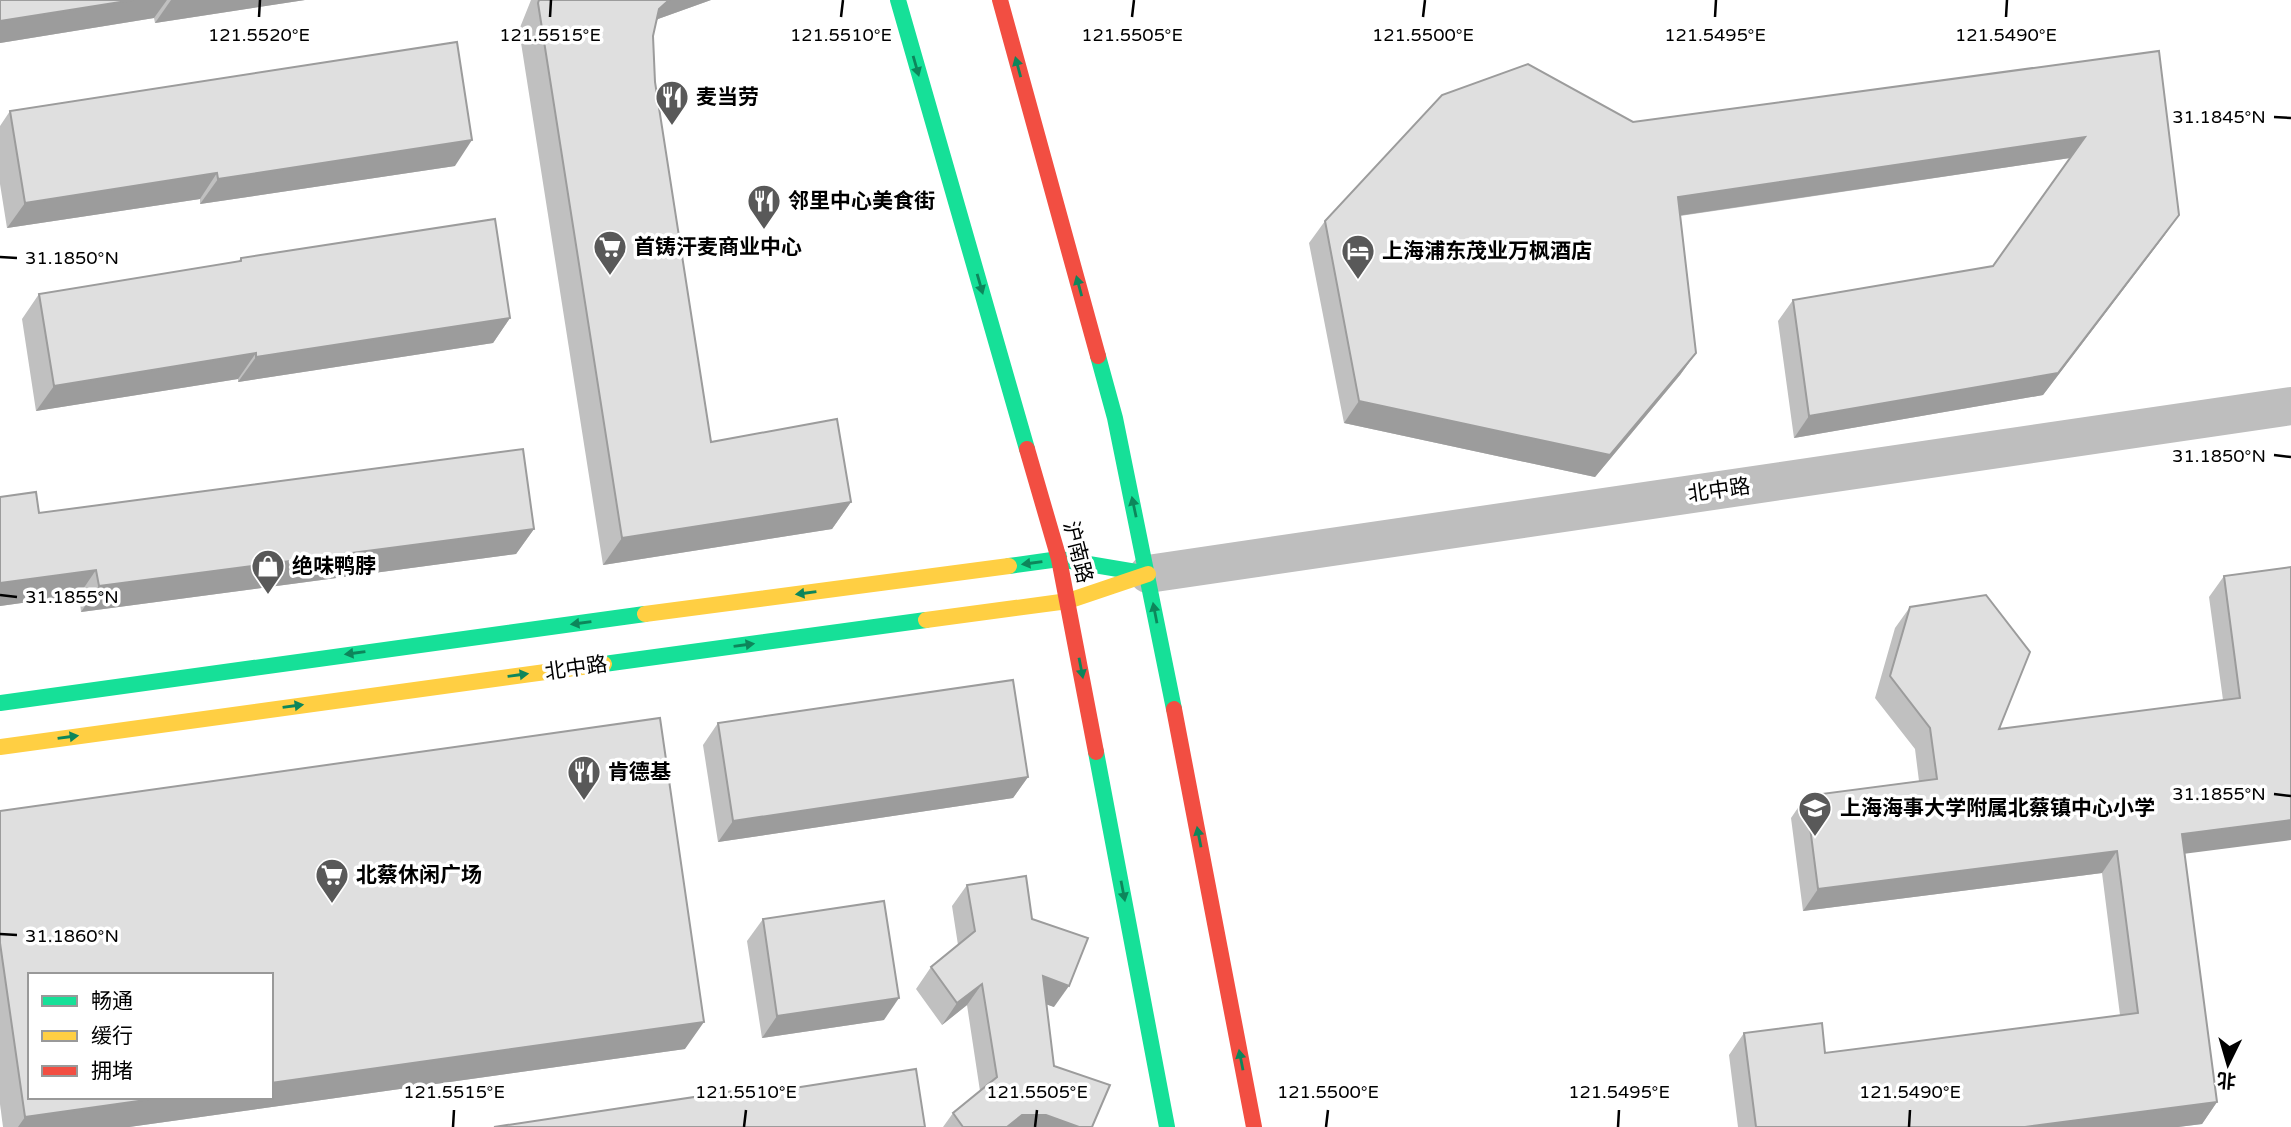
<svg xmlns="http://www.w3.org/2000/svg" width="2291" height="1127" viewBox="0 0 2291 1127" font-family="'Varela Round','Noto Sans SC',sans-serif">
  <rect width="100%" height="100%" fill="#fff"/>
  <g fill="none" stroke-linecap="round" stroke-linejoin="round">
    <path stroke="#bebebe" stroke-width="38" d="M1148,574L2291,406"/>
    <g stroke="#16e098" stroke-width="16">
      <path d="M898,0L1027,449"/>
      <path d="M1098,356L1115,418L1174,709"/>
      <path d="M1009,566L1059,559L1142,573"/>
      <path d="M604,664L926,620"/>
      <path d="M0,703L645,614"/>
      <path d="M1096,752L1167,1127"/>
    </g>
    <g stroke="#ffcf43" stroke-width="16">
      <path d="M645,614L1009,566"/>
      <path d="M926,620L1068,601L1148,574"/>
      <path d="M0,747L604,664"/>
    </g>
    <g stroke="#f24e42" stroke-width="16">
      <path d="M1000,0L1098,356"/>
      <path d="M1027,449L1059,559L1096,752"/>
      <path d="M1174,709L1254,1127"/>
    </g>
  </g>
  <g fill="#c0c0c0">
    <path d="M0,0H305L155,23L154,18L0,43Z"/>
    <path d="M531,0H711L658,19L656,21L653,36L655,82L711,442L851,502L832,529L603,565L519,30Z"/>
    <path d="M2159,51L2179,215L2164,236L2043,395L1794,438L1778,321L1793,300L1993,266L2070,158L1680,216L1696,353L1680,375L1595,477L1344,423L1309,243L1325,221L1633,122Z"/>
    <path d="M10,111L455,166L200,204V199L7,228L0,184V126Z"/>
    <path d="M241,258L510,318L493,343L238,382V379L36,411L22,319L39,294L238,262Z"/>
    <path d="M0,497L39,513L534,529L516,554L81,612L79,595L0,606Z"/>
    <path d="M2291,567L2184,854L2217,1102L2202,1124L2178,1127H1738L1729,1055L1744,1033L1825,1053L2120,1015L2102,873L1803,911L1791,818L1806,796L1919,781L1915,749L1875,698L1895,628L1910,607L1999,729L2223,700L2209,597L2224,576Z"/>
    <path d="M718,723L1028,777L1013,798L718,842L703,745Z"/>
    <path d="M0,811L685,1049L129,1127H3L0,1104Z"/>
    <path d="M967,885L1032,919L1054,1007L1046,1004L1054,1066L1092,1127H943L953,1113L980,1091L967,1005L942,1025L916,989L931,967L958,945L952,906Z"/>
    <path d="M763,919L884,1020L762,1038L747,941Z"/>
  </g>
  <g fill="#9c9c9c">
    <path d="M133,0H167L154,18L0,43V21Z"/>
    <path d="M171,0H305L155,23Z"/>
    <path d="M669,0H711L658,19L640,36L659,9Z"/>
    <path d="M2085,137L2070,158L1663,218L1678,197Z"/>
    <path d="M472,140L455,166L200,204L218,179Z"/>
    <path d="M217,173L200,199L7,228L25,203Z"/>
    <path d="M2179,215L2164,236L2043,395L1794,438L1809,416Z"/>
    <path d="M510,318L493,343L238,382L256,357Z"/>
    <path d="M256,353L238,379L36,411L54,386Z"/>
    <path d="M1696,353L1680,375L1595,477L1344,423L1359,401Z"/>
    <path d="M851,502L832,529L603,565L622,538Z"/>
    <path d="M534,529L516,554L81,612L99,586Z"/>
    <path d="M96,570L79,595L0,606V583Z"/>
    <path d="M1028,777L1013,798L718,842L733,821Z"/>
    <path d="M2291,820V840L2167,856L2182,834Z"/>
    <path d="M2117,851L2102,873L1803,911L1818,889Z"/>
    <path d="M1043,976L1069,986L1054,1007L1028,998Z"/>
    <path d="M982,984L967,1005L942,1025L957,1003Z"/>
    <path d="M899,998L884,1020L762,1038L777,1016Z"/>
    <path d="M704,1022L685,1049L129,1127H18L25,1117L167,1097H271V1083Z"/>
    <path d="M2217,1102L2202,1124L2178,1127H2025Z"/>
    <path d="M1022,1115H1046L1079,1127H1007Z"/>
  </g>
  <g fill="#dfdfdf" stroke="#9c9c9c" stroke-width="2">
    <path d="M0,0H133L0,21Z"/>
    <path d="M539,0H669L659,9L653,36L655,82L711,442L837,419L851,502L622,538L538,3Z"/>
    <path d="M457,42L472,140L218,179L217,173L25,203L10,111Z"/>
    <path d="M2159,51L2179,215L2058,373L1809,416L1793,300L1993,266L2085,137L1678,197L1696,353L1610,455L1359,401L1325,221L1442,95L1528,64L1633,122Z"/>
    <path d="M495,219L510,318L256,357V353L54,386L39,294L241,261V258Z"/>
    <path d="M523,449L534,529L99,586L96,570L0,583V497L36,492L39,513Z"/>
    <path d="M2291,567V820L2182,834L2217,1102L2025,1127H1756L1744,1033L1822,1023L1825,1053L2138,1013L2117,851L1818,889L1806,796L1937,779L1930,728L1890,676L1910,607L1986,595L2030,652L1999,729L2240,698L2224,576Z"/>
    <path d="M1013,680L1028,777L733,821L718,723Z"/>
    <path d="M660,718L704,1022L271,1083V975H30V1097H167L25,1117L0,943V811Z"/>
    <path d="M1026,876L1032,919L1088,938L1069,986L1043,976L1054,1066L1110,1085L1092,1127H1079L1046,1115H1022L1007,1127H963L953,1113L997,1077L982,984L957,1003L931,967L975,931L967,885Z"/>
    <path d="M884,901L899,998L777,1016L763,919Z"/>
    <path d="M916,1069L925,1127H494L741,1090L742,1096Z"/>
  </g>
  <defs><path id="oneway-solid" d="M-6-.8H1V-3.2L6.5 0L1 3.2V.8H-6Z" transform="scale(1.75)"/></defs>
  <g fill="#0d865b">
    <use href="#oneway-solid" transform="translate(916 66) rotate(74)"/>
    <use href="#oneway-solid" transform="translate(1018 67) rotate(-105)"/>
    <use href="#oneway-solid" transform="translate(980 284) rotate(74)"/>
    <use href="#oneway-solid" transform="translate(1079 286) rotate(-105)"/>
    <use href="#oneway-solid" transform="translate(1134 507) rotate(-102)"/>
    <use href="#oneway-solid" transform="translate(1032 563) rotate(172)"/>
    <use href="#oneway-solid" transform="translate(806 593) rotate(172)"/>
    <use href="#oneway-solid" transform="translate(1155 613) rotate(-101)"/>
    <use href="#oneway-solid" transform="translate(581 623) rotate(172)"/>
    <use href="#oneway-solid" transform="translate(744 645) rotate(-8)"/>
    <use href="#oneway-solid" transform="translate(355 653) rotate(172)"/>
    <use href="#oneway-solid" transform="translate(1081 668) rotate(79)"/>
    <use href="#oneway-solid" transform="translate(518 675) rotate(-8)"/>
    <use href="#oneway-solid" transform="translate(293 706) rotate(-8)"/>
    <use href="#oneway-solid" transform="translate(68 737) rotate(-8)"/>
    <use href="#oneway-solid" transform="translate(1199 837) rotate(-101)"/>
    <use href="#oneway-solid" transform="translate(1123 891) rotate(79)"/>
    <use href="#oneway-solid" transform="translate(1241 1060) rotate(-101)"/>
  </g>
  <path fill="none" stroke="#000" stroke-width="2.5" d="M259,17L260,0M550,17L551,0M841,17L843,0M1132,17L1134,0M1423,17L1425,0M1715,17L1716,0M2006,17L2007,0M2274,117L2291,118M0,257L17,258M2274,455L2291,457M0,595L17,597M2274,794L2291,796M0,934L17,935M453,1127L454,1110M744,1127L746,1110M1035,1127L1037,1110M1326,1127L1328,1110M1618,1127L1619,1110M1909,1127L1910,1110"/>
  <defs>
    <symbol id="restaurant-pin" viewBox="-11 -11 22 30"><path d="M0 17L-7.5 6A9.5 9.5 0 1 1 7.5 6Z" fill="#595959" stroke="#fff"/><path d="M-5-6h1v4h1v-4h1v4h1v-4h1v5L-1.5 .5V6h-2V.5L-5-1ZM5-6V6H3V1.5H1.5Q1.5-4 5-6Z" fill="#fff"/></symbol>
    <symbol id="supermarket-pin" viewBox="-11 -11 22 30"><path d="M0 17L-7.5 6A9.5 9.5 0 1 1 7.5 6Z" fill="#595959" stroke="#fff"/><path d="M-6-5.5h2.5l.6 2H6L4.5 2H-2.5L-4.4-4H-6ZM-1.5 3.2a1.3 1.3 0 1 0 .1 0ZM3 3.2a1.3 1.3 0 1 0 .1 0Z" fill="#fff"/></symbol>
    <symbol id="hotel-pin" viewBox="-11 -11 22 30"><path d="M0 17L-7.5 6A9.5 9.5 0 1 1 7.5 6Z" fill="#595959" stroke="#fff"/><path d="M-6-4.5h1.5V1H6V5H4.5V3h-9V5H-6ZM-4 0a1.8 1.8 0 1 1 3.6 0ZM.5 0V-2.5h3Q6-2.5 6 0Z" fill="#fff"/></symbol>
    <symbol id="shop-pin" viewBox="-11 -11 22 30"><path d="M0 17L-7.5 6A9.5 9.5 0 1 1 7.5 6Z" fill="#595959" stroke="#fff"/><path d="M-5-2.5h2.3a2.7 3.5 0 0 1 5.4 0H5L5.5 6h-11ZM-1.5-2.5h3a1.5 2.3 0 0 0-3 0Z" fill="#fff"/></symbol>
    <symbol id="school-pin" viewBox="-11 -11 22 30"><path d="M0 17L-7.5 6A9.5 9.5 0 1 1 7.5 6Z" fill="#595959" stroke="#fff"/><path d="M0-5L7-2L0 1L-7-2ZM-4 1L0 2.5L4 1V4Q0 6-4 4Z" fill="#fff"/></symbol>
  </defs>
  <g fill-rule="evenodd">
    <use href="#restaurant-pin" x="653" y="78" width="38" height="52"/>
    <use href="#restaurant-pin" x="745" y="182" width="38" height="52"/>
    <use href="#supermarket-pin" x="591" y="228" width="38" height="52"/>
    <use href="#hotel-pin" x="1339" y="232" width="38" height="52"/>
    <use href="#shop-pin" x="249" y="547" width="38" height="52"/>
    <use href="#restaurant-pin" x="565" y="753" width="38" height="52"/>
    <use href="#school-pin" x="1796" y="789" width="38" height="52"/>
    <use href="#supermarket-pin" x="313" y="856" width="38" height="52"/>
  </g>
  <g text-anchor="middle" stroke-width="7" stroke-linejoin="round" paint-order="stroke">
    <g font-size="21" font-weight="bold" fill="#000" stroke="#fff" text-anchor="start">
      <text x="696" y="104">麦当劳</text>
      <text x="788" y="208">邻里中心美食街</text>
      <text x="634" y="254">首铸汗麦商业中心</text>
      <text x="1382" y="258">上海浦东茂业万枫酒店</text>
      <text x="292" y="573">绝味鸭脖</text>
      <text x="608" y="779">肯德基</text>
      <text x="1840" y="815">上海海事大学附属北蔡镇中心小学</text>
      <text x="356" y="882">北蔡休闲广场</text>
    </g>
    <g font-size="21" fill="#000" stroke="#fff">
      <text transform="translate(1719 490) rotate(-8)" y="7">北中路</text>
      <text transform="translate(1078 552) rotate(76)" y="7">沪南路</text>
      <text transform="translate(576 668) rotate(-8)" y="7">北中路</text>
    </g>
  </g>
  <g font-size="18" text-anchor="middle" fill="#000" stroke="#fff" stroke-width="7" stroke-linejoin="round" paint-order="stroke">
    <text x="259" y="41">121.5520°E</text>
    <text x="550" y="41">121.5515°E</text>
    <text x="841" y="41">121.5510°E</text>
    <text x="1132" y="41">121.5505°E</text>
    <text x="1423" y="41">121.5500°E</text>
    <text x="1715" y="41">121.5495°E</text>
    <text x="2006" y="41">121.5490°E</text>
    <text x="2219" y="123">31.1845°N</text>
    <text x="72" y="264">31.1850°N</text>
    <text x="2219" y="462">31.1850°N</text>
    <text x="72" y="603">31.1855°N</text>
    <text x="2219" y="800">31.1855°N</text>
    <text x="72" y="942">31.1860°N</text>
    <text x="454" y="1098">121.5515°E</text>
    <text x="746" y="1098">121.5510°E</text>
    <text x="1037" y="1098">121.5505°E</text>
    <text x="1328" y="1098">121.5500°E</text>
    <text x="1619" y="1098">121.5495°E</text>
    <text x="1910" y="1098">121.5490°E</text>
  </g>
  <rect x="28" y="973" width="245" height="126" fill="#ffffff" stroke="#999999" stroke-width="2"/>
  <rect x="42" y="996" width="35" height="10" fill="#16e098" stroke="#999999" stroke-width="2"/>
  <text x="91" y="1008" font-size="21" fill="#000000">畅通</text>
  <rect x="42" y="1031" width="35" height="10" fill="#ffcf43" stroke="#999999" stroke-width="2"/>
  <text x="91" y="1043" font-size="21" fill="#000000">缓行</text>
  <rect x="42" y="1066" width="35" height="10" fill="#f24e42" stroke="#999999" stroke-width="2"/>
  <text x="91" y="1078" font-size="21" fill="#000000">拥堵</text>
  <g transform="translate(2228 1064) rotate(185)" stroke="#ffffff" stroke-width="5" paint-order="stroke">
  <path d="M0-5L12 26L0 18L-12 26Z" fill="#000000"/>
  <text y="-10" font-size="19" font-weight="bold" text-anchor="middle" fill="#000000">北</text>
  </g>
</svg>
